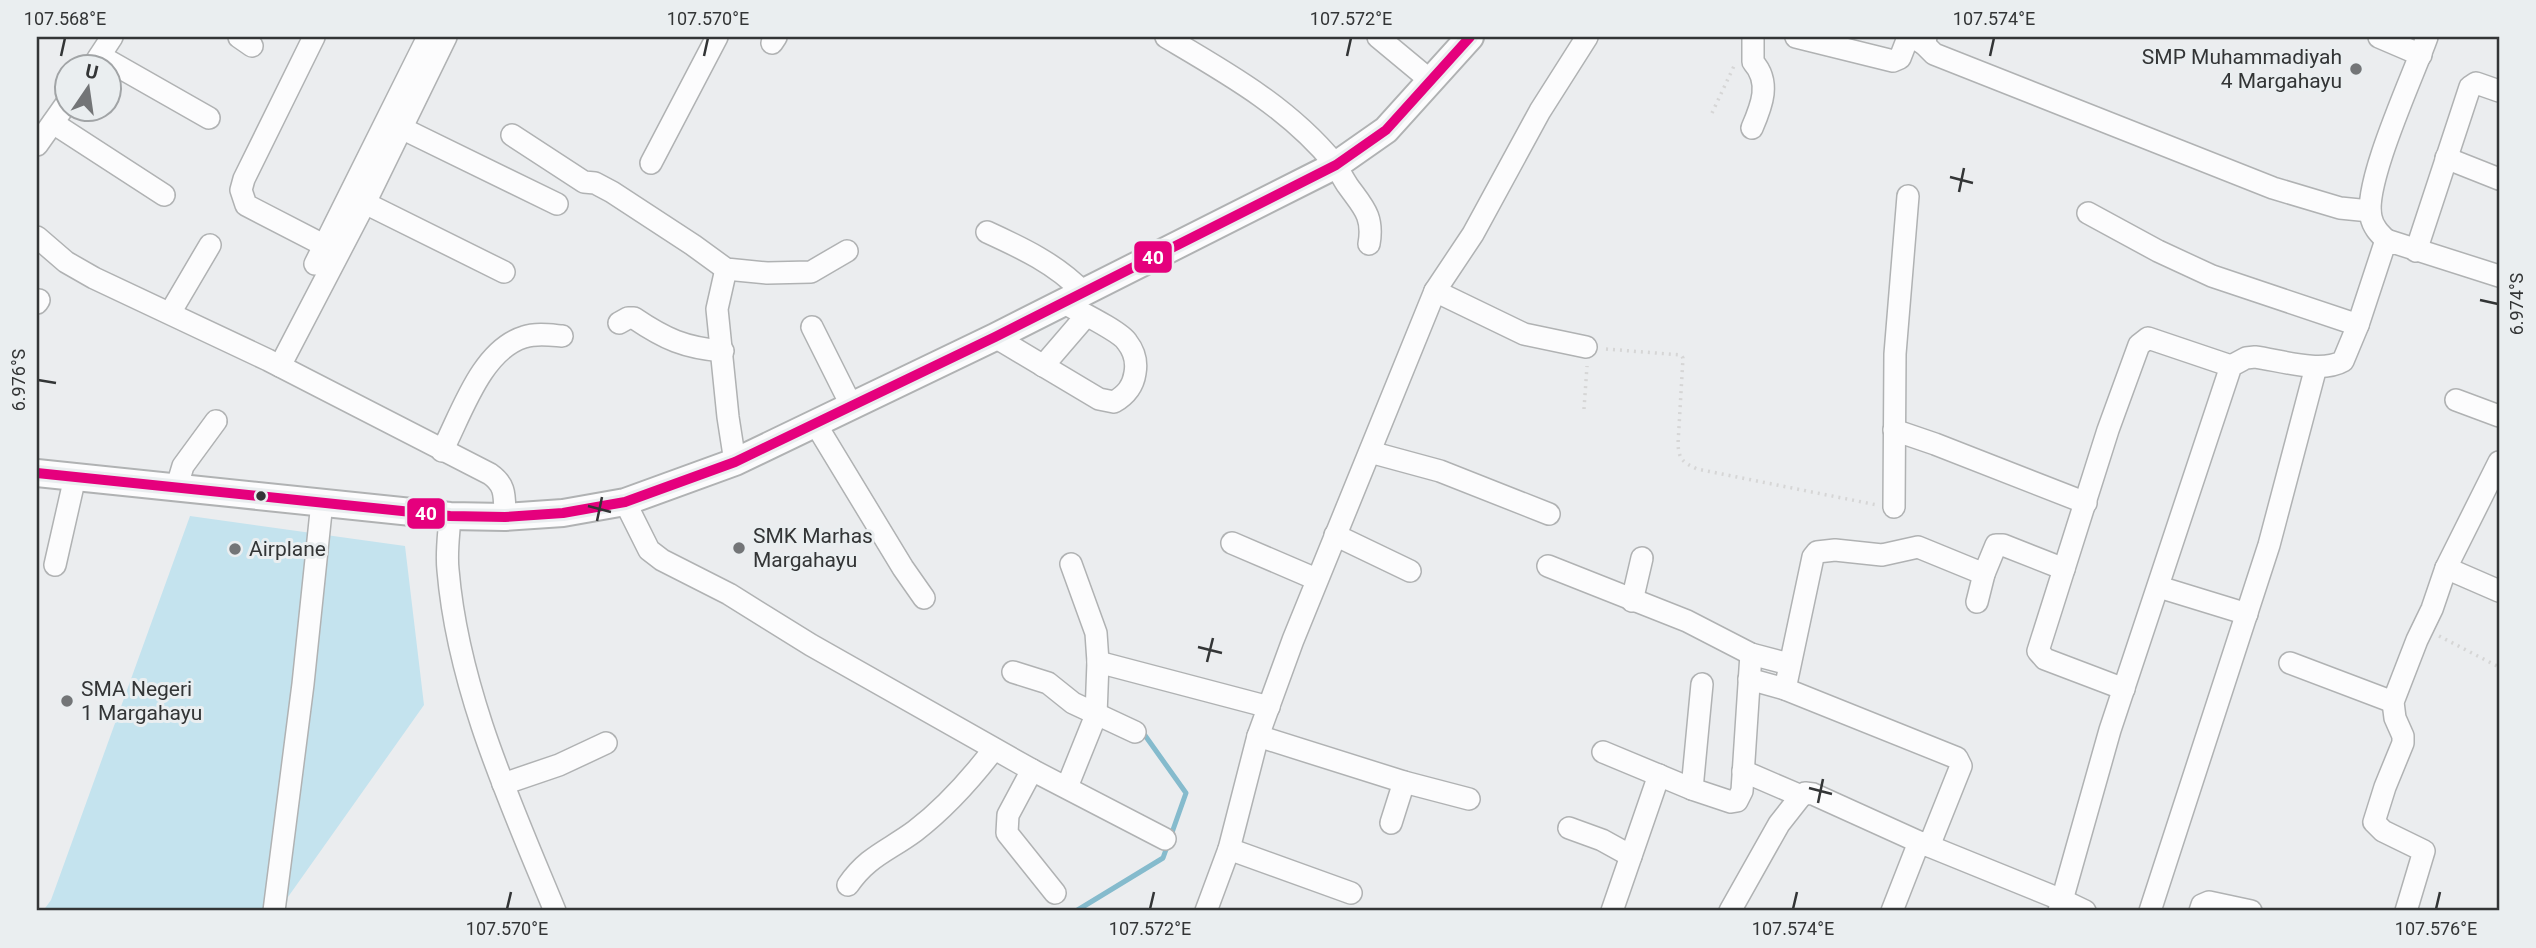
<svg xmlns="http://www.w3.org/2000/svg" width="2536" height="948" viewBox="0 0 2536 948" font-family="Roboto,sans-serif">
  <rect width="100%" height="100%" fill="#ebedef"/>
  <path fill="#c4e3ee" d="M190,516L405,546L424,705L288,897L285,911H43L51,900Z"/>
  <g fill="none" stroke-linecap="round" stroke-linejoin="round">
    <path stroke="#85bbcd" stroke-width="5" d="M1076,911L1163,858L1186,793L1144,734"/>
    <defs>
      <g id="minor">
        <path d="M239,37L252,46"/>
        <path d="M314,37L244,179L241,190L246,205L337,252"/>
        <path d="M1166,37C1227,73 1288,107 1334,163C1339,170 1343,179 1348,186C1363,207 1374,216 1369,244"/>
        <path d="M1378,37L1431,81"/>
        <path d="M1796,37L1893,61L1900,58L1907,40L1914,38L1924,44L1926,37"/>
        <path d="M2379,37L2421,55"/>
        <path d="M772,43L776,37"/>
        <path d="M1924,44L1934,54L2273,188L2340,208L2370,211"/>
        <path d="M100,56L209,118"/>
        <path d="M93,66L112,37"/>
        <path d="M389,122L557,204"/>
        <path d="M53,123L164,195"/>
        <path d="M1752,128C1762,105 1771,82 1753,62V37"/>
        <path d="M512,135L584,182L595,183L612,192L693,245L726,269L767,273L811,272L847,251"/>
        <path d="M37,145L66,104"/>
        <path d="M2446,158L2499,179"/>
        <path d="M651,163L717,37"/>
        <path d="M365,203L504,272"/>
        <path d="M2088,213L2158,251L2212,276L2358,325"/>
        <path d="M987,232C1022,248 1056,264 1083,292"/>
        <path d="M37,237L66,262L94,278L268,360L490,474C507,486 504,497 505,517"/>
        <path d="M2386,240C2379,233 2373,227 2371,217C2363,183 2414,74 2427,37"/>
        <path d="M2416,251L2470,87L2476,83L2499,91"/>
        <path d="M315,264L428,37"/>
        <path d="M726,269L717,309L728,417L735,462"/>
        <path d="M1435,291L1524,334L1586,347"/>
        <path d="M37,303L39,300"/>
        <path d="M170,313L210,245"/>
        <path d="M619,323L628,318H634C665,339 685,348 723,351"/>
        <path d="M812,327L851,405"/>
        <path d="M995,337L1099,399L1114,402C1126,395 1133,387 1135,373C1137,362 1134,351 1127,342C1120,331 1076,310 1062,302"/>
        <path d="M280,366L365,203L446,37"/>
        <path d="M1043,366L1086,316"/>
        <path d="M2456,400L2499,416"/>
        <path d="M815,423L903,568L924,598"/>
        <path d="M1894,430L1935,444L2086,503"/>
        <path d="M442,451C461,415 481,350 524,337C536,333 550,335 562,336"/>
        <path d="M1370,452L1440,471L1549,514"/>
        <path d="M177,486L183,466L216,421"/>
        <path d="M625,502L649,550L662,560L729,594L811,645L1032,770"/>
        <path d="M1894,507L1895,354L1908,196"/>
        <path d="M450,516C449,534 446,552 448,570C458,689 510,802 555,911"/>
        <path d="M1335,535L1410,571"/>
        <path d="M1232,543L1316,579"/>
        <path d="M55,565L75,477"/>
        <path d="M1548,566L1687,621L1751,654L1789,664"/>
        <path d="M2446,568L2499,591"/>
        <path d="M2159,587L2247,614"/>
        <path d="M1632,601L1642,558"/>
        <path d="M1977,602L1984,574L1996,545H2003L2064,569"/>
        <path d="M1098,662L1269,707"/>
        <path d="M2290,663L2393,702"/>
        <path d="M1013,672L1048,683L1073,703L1135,732"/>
        <path d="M1749,679L1785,689L1957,758L1961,766L1929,846"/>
        <path d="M1785,689L1813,557L1817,552L1835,550L1882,555L1918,547L1984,574"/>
        <path d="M2124,689L2045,659L2038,651L2108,430L2139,345L2148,338L2231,366"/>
        <path d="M1258,736L1404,782L1469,799"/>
        <path d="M1603,752L1692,789L1731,802L1737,801L1742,791L1751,654"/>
        <path d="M1743,771L1801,796L1805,793L1813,794L1919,842L2062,900L2085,911"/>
        <path d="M503,784L559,765L606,743"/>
        <path d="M1067,787L1096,715L1098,662L1096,633L1071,564"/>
        <path d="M1692,789L1702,684"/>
        <path d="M1391,823L1404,782"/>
        <path d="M1569,828L1602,840L1631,856"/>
        <path d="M1229,849L1351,893"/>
        <path d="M848,885C868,856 888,851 915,831C945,808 971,779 994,749"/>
        <path d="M1055,893L1007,833L1008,815L1032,770L1165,839"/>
        <path d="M274,911L303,684L322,502"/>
        <path d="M1206,911L1229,849L1258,736L1293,640L1435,291L1473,234L1540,111L1587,37"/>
        <path d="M1612,911L1659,775"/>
        <path d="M1730,911L1779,824L1801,796"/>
        <path d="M1892,911L1919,842"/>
        <path d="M2059,911L2110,730L2231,366L2246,358L2255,357C2279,360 2321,374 2343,361L2358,325L2386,240L2499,276"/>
        <path d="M2150,911L2269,545L2316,367"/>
        <path d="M2200,911L2202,905L2209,902L2251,911"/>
        <path d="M2406,911L2424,851L2383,831L2374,822L2385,787L2403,743V736L2395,718L2393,702L2417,640L2432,609L2446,568L2499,462"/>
      </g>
      <path id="major" d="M37,473L450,516L505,517L563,513L625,502L735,462L995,337L1336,165L1386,130L1470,37"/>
    </defs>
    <use href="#minor" stroke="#b0b2b3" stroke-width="24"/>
    <use href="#major" stroke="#b0b2b3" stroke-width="30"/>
    <g stroke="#d6d6d6" stroke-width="3.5" stroke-dasharray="2 5" stroke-linecap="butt">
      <path d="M1712,113L1734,66"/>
      <path d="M1606,349L1681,355L1683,358L1678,444C1679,460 1683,462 1697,469L1877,505"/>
      <path d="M1584,409L1587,366"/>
      <path d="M2439,636L2499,667"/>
    </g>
    <use href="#minor" stroke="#fcfcfd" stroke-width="21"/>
    <use href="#major" stroke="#fcfcfd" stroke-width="26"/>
    <defs>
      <path id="bus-1" d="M37,473L450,516L505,517L563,513L625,502L735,462L995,337L1336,165L1386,130L1470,37"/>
    </defs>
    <use href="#bus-1" stroke="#eaeef0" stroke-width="16"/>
    <use href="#bus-1" stroke="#e5007d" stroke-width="10"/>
  </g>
  <path fill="none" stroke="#333536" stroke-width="2.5" d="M61,56L65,38M704,56L708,38M1347,56L1351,38M1990,56L1994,38M1950,177L1973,183M1959,192L1964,168M2480,300L2498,304M38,380L56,383M588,506L611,512M597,521L602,497M1198,647L1222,653M1207,662L1213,638M1809,788L1832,794M1818,803L1823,779M507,909L511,892M1150,909L1154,892M1793,909L1797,892M2436,909L2440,892"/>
  <g fill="#737577" stroke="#eaeef0" stroke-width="2.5">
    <circle cx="2356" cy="69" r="7"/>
    <circle cx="739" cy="548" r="7"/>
    <circle cx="235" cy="549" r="7"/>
    <circle cx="67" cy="701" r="7"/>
  </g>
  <circle fill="#333536" stroke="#eaeef0" stroke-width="2.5" cx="261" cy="496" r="6"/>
  <g text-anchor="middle" stroke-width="6" stroke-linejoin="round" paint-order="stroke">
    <g font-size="21" fill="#333536" stroke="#eaeef0" text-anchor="start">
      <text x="2342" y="64" text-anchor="end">SMP Muhammadiyah<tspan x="2342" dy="24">4 Margahayu</tspan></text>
      <text x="753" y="543">SMK Marhas<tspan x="753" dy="24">Margahayu</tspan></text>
      <text x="249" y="556">Airplane</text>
      <text x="81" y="696">SMA Negeri<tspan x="81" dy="24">1 Margahayu</tspan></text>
    </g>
  </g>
  <g stroke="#eaeef0" stroke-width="2.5">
    <rect x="1133" y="240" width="40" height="34" rx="7" fill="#e5007d"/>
    <rect x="406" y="497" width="40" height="33" rx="7" fill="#e5007d"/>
  </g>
  <g font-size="19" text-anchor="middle" font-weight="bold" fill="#fff">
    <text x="1153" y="264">40</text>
    <text x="426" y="520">40</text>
  </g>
  <rect width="2536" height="948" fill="none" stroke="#eaeef0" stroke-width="77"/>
  <g transform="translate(88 88) rotate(13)"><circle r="33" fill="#eaeef0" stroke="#a1a4a6" stroke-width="2"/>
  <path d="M0-5L12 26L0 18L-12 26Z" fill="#737577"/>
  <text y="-10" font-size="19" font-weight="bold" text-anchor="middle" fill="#333536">U</text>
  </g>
  <rect x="38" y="38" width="2460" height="871" fill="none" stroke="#333536" stroke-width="2.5"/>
  <g font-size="18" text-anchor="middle" fill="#333536">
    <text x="65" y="25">107.568°E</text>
    <text x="708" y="25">107.570°E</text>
    <text x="1351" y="25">107.572°E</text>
    <text x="1994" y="25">107.574°E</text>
    <text transform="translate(2517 304) rotate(-90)" y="6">6.974°S</text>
    <text transform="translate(19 380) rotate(-90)" y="6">6.976°S</text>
    <text x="507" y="935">107.570°E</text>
    <text x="1150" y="935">107.572°E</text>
    <text x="1793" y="935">107.574°E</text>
    <text x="2436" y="935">107.576°E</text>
  </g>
</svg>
